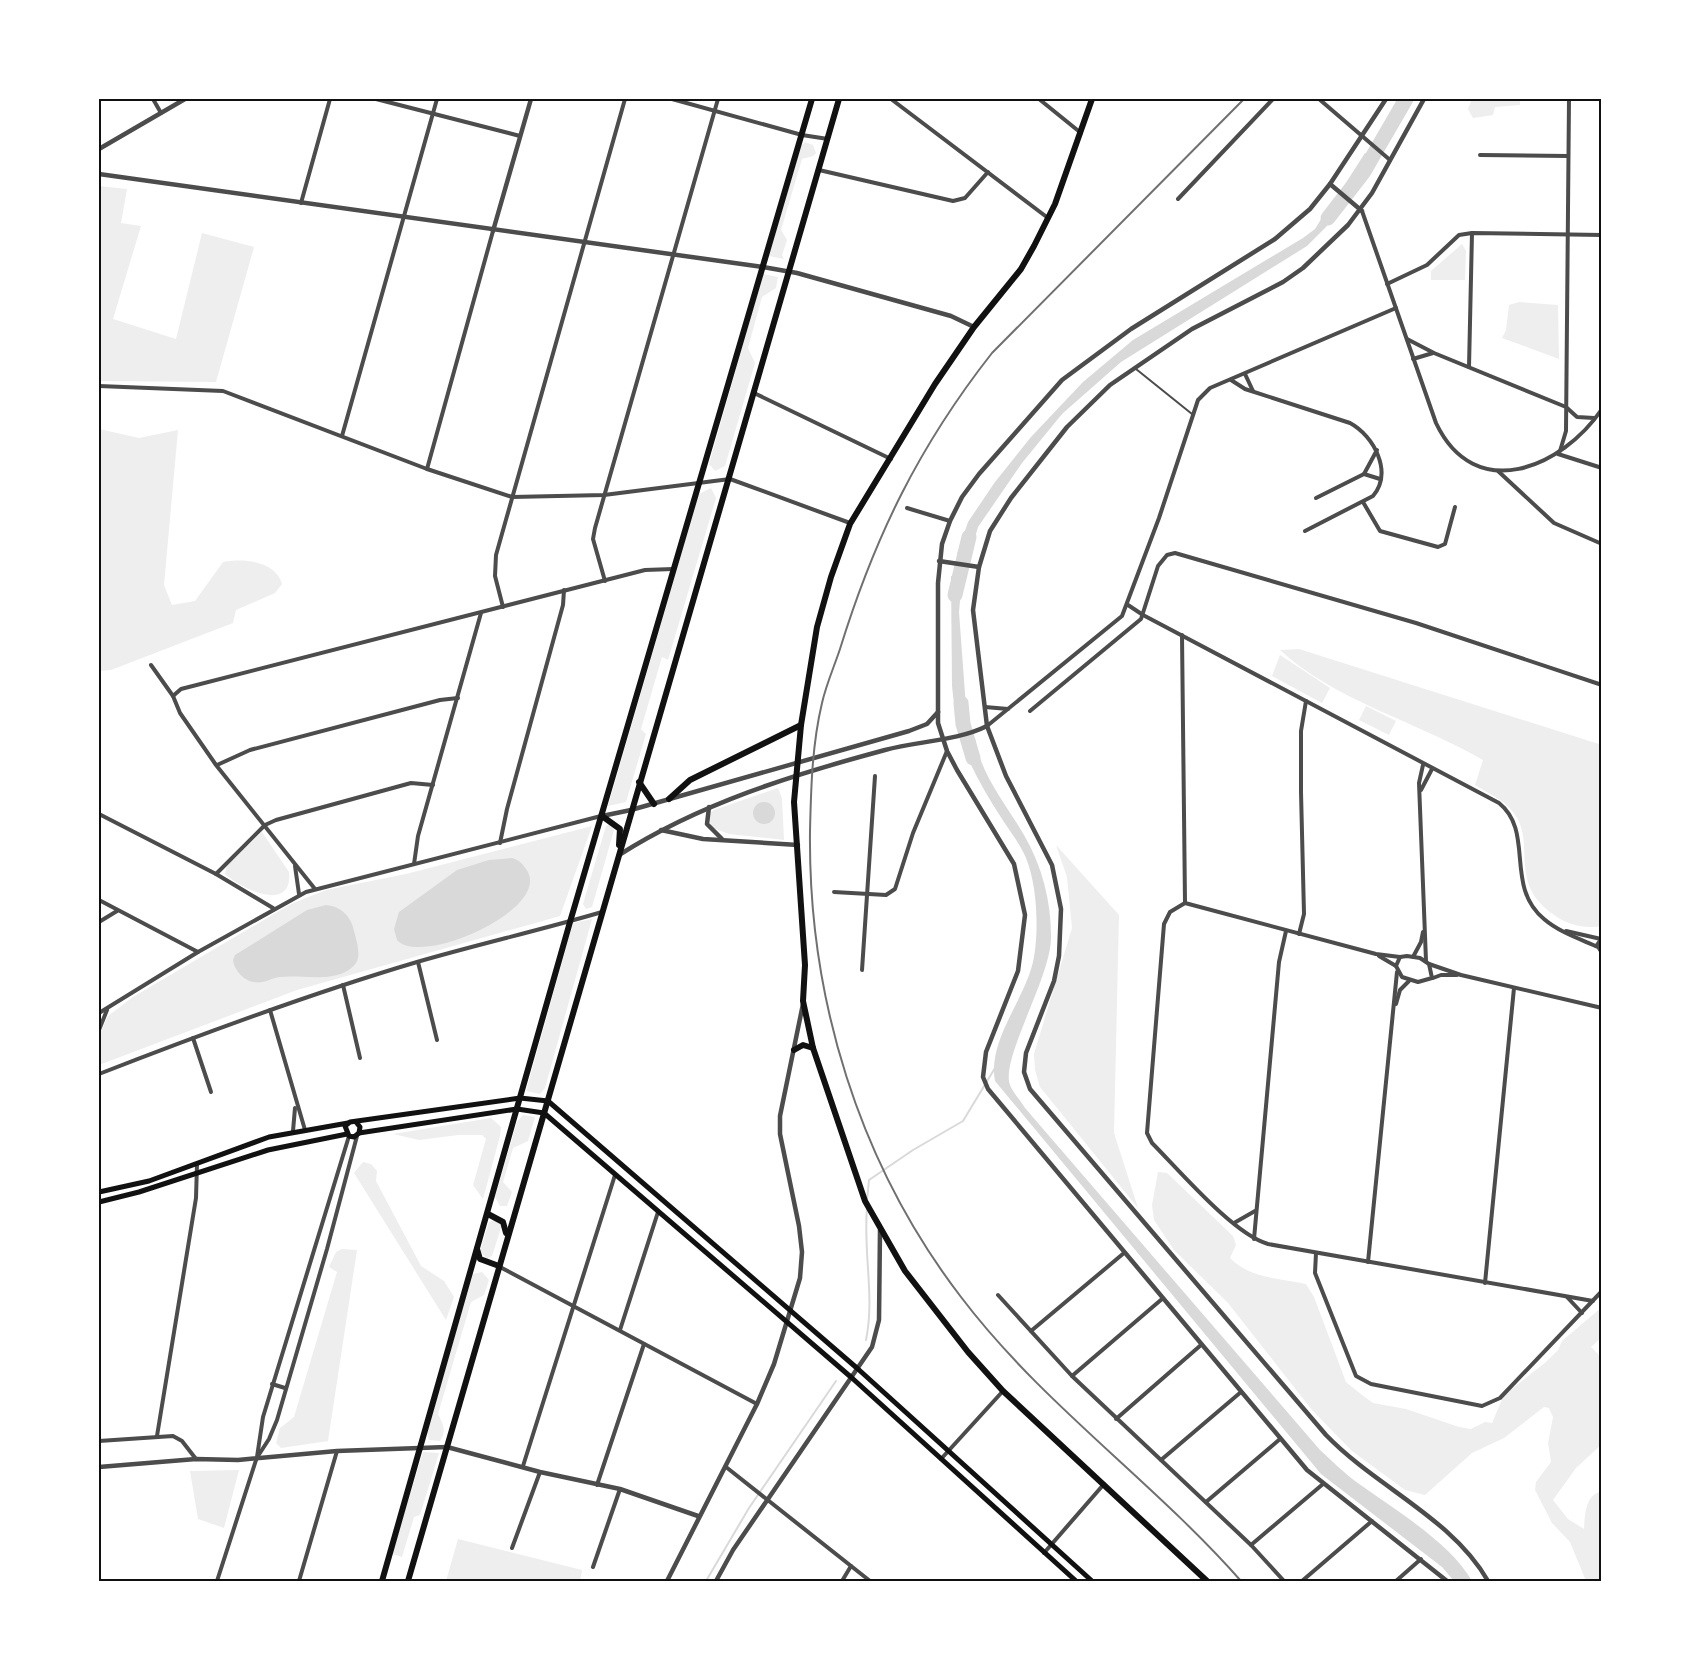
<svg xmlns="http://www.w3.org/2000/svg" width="1701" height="1680" viewBox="0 0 1701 1680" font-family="'Playfair Display',serif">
  <rect width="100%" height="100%" fill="#fff"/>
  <g fill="#eee">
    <path d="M1472,99H1520V105L1495,107L1493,115L1473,118L1468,109Z"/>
    <path d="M805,142L813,145L816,153L813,156L802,159L781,230L787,240L782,255L784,259L769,256L801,146Z"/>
    <path d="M99,186L127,189L121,223L141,226L113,319L176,339L202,233L254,247L216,382L99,381Z"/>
    <path d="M1462,244L1466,251L1465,280H1431V271Z"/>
    <path d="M763,274L778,277L776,288L762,297L748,348L755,363L725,466L715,471L709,464Z"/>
    <path d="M1519,302L1558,305L1559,359L1502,338L1506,330L1509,305Z"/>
    <path d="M99,429L139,438L178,430L164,585L172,605L195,601L223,562C243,558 276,561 282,584L275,593L236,610L233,623L111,670L99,671Z"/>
    <path d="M711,488L716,498L668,660L662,657L641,729L646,734L626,802L608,806L699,494Z"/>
    <path d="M1299,649L1602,745V926C1585,929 1568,925 1554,915C1506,882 1538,843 1513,812C1504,800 1488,793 1475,785L1483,760C1420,723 1333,700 1280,650Z"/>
    <path d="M1280,655L1330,688L1322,703L1272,676Z"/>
    <path d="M1366,706L1396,721L1389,735L1359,720Z"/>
    <path d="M778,788L782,798L784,840L729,834L711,827L709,814L714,810Z"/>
    <path d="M610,824L614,830L592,907L586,909L583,904L606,826Z"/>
    <path d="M592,826L560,916L297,990L99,1065V1036L108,1016L133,997L291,904L326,890L406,874Z"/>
    <path d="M262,832L289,872C293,914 241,889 225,874L227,866Z"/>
    <path d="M1056,845L1119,915L1114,1133L1138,1208L1040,1087L1035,1070L1034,1054L1072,928L1067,877Z"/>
    <path d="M592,919L545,1088L540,1094L526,1091L573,923Z"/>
    <path d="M523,1115L535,1117L528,1141L513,1148L503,1182L512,1192L507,1206H500L495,1197L517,1122Z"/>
    <path d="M491,1118L501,1127L500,1136L483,1199L473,1185L486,1139L482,1135H458L419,1140L393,1134Z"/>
    <path d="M363,1162L371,1164L377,1171L376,1181L421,1266L444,1281L454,1297L446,1320L354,1173Z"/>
    <path d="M1158,1172L1167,1173L1233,1236L1236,1245L1230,1258C1251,1279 1279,1278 1306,1284L1314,1297L1346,1382L1362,1395L1373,1403L1406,1409L1459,1427L1471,1429L1485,1422L1492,1423L1504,1395L1546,1362L1558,1350L1562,1341L1602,1307V1337L1591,1347L1602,1358V1444L1576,1468L1553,1500L1568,1519L1584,1529C1585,1515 1585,1496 1600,1492L1602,1581H1586L1570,1542L1552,1523L1535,1490L1536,1482L1551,1462L1548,1443L1553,1417L1549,1408L1544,1407L1504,1438L1472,1453L1425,1495L1405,1490L1352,1451L1312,1410L1228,1303L1174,1250L1154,1220L1152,1205Z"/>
    <path d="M494,1220L500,1224L501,1228L492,1256L487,1259L480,1251L489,1222Z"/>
    <path d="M342,1249L357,1250L328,1441L281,1448L276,1443L280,1428L294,1417L337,1272L329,1267L336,1252Z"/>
    <path d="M482,1272L489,1280L484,1295L471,1302L438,1414C443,1424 447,1431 440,1441L429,1440L427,1431L473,1274Z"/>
    <path d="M423,1452L439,1453L420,1515L414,1517L402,1557L392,1554Z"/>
    <path d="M239,1470L224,1528L198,1519L190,1471Z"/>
    <path d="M458,1539L582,1570L580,1581H446Z"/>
  </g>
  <g fill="#d9d9d9">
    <path d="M1399,99H1412L1384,146L1376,137Z"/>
    <path d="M1365,153L1375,161L1352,196L1342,189Z"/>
    <path d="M1334,198L1345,204L1326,227L1307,246L1121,362L1062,414L1022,463L978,527L969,558L957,554L968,522L995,482L1031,437L1083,382L1133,340L1303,238L1315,229Z"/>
    <path d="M951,576L962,578L959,612L967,721L956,722L952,686Z"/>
    <path d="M975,738C980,774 1006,804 1024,835C1042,866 1051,901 1051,936C1052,976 1000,1059 1010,1085C1013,1093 1021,1101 1025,1108L1320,1450C1331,1460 1343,1472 1355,1481C1392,1508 1450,1542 1472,1581H1454L1442,1567L1321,1474L995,1081C987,1039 1027,998 1034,957C1039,928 1037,885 1026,858C1020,844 1010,831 1002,819C986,794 972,770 961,742Z"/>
    <circle cx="764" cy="813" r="11"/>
    <path d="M512,858C519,860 522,863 526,869C555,907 422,968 397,940L394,929L399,912L457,870L489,860Z"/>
    <path d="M326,905C339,906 349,914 353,927C355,936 362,954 356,963C340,985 302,974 280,977C271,978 264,984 254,982C244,981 234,970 233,960L235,955L307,910Z"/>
  </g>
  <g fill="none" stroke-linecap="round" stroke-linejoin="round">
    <g stroke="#d9d9d9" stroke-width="2">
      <path d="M867,1200L869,1180L913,1150L963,1121L995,1068"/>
      <path d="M866,1340C875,1297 863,1252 867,1208"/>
      <path d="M706,1581L749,1508L836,1381"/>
    </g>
    <g stroke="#d9d9d9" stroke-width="15">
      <path d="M1328,218L1363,173L1406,99"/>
      <path d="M955,595L969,537"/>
      <path d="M961,703L963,724L973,758"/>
    </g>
    <path stroke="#4c4c4c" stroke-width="2" d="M1136,369L1192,414"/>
    <g stroke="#4c4c4c" stroke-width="4">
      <path d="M153,99L161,113"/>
      <path d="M376,99L520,136"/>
      <path d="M672,99L802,135L828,139"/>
      <path d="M891,99L1048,218"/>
      <path d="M1039,99L1081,133"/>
      <path d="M1319,99L1390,160"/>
      <path d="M1480,155L1568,156"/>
      <path d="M819,170L953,201L965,198L988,172"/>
      <path d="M1178,199L1273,99"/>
      <path d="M301,203L330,99"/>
      <path d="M1362,211L1436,423C1475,505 1562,468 1602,409"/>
      <path d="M1387,284L1427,265L1459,235L1472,233L1602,235"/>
      <path d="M1407,339L1434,353L1566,407L1577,417L1594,418"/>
      <path d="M1413,359L1433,353"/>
      <path d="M1469,367L1472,233"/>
      <path d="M1245,374L1253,391"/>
      <path d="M1231,380L1245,389L1350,423C1374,436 1393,472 1373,496L1305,531"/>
      <path d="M99,386L223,391L427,469L512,497L604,495L730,479L850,523"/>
      <path d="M754,393L891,459"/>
      <path d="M342,436L437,99"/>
      <path d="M1560,451L1566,431L1569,99"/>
      <path d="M1558,454L1602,468"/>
      <path d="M427,469L493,231"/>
      <path d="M1498,471L1554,523L1602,544"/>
      <path d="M1364,474L1377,450"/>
      <path d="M1316,498L1364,474L1380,479"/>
      <path d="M1363,502L1380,531L1438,547L1445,544L1455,507"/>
      <path d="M907,508L950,521"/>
      <path d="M605,581L593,539L595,528L718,99"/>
      <path d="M1128,605L1143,615L1499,803C1535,832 1504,886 1544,919C1559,932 1580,939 1598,947"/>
      <path d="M503,607L495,576L496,555L625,99"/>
      <path d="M1182,635L1185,903"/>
      <path d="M151,665L173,696L180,713L216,765L315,889"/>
      <path d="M173,696L181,689L645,570L673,569"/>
      <path d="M985,707L1008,709"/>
      <path d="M1030,711L1141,619L1158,566L1167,555L1175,553L1416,623L1602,685"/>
      <path d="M987,726L1122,616L1159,518L1198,400L1210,388L1396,308"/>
      <path d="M217,765L250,750L440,700L458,698"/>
      <path d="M1423,765L1419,783L1426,961"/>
      <path d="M1421,790L1432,769"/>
      <path d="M99,814L216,874L273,908"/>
      <path d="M500,843L507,809L563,605L564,590"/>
      <path d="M414,864L418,836L481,613"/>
      <path d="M295,866L299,894"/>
      <path d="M216,874L265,825L276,820L411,783L433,785"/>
      <path d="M834,892L886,895L895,889L913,833L947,751"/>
      <path d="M99,900L198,952"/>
      <path d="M1185,903L1170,912L1164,924L1147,1133L1152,1143C1179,1170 1233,1234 1268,1244L1593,1301"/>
      <path d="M1185,903L1376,954L1400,957"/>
      <path d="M99,922L117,911"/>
      <path d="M1566,931L1601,939"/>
      <path d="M1299,934L1304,914L1301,792V731L1306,701"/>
      <path d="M1601,939L1597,945L1602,953"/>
      <path d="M1379,956L1396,966"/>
      <path d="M1407,956L1420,958L1429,964L1432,978L1418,982L1402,977L1396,966L1400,957Z"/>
      <path d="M1413,957L1421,942L1423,932"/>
      <path d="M418,962L437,1040"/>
      <path d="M1429,964L1461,975L1602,1008"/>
      <path d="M862,970L875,776"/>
      <path d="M1433,978L1441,975H1457"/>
      <path d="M343,985L360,1058"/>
      <path d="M1396,1004L1400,990L1409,981"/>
      <path d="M270,1010L305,1130"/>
      <path d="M99,1013L198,952L306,892L601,816"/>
      <path d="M99,1030L107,1010"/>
      <path d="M193,1038L211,1092"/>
      <path d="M99,1074C204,1033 309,994 417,962C479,944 541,930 602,912"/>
      <path d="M293,1131L295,1108"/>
      <path d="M1234,1223L1255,1211"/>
      <path d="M1254,1239L1279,962L1286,931"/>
      <path d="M1316,1253L1315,1273L1356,1376L1371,1384L1482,1406L1500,1398L1602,1291"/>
      <path d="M1368,1262L1397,972"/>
      <path d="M500,1267L757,1404"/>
      <path d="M1485,1283L1514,988"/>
      <path d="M998,1295L1072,1376L1251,1545L1284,1581"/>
      <path d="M1567,1297L1582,1313"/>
      <path d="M620,1330L658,1212"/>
      <path d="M1031,1331L1124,1253"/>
      <path d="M1072,1376L1162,1299"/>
      <path d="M272,1384L285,1388"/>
      <path d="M1116,1419L1201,1345"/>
      <path d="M157,1436L196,1198L197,1164"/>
      <path d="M99,1441L173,1436L182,1441L196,1459"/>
      <path d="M258,1456L269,1439L277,1420L327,1249L357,1136"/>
      <path d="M941,1459L1003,1391"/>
      <path d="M1161,1460L1241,1392"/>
      <path d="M523,1466L615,1175"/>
      <path d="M726,1467L870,1581"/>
      <path d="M597,1485L644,1344"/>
      <path d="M1206,1502L1280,1439"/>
      <path d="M1251,1545L1323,1484"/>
      <path d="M512,1548L540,1472"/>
      <path d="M1044,1553L1104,1484"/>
      <path d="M593,1567L620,1489"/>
      <path d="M217,1581L257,1457L263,1417L349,1136"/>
      <path d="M299,1581L337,1451"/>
      <path d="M842,1581L851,1566"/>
      <path d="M1302,1581L1372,1521"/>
      <path d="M1396,1581L1421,1559"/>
    </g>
    <g stroke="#4c4c4c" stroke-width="4.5">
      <path d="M1386,99L1330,184L1310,209L1275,239L1131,329L1062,380L979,474L962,497L950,521L942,544L938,583V723L947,751L957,770L1014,864L1025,915L1018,971L986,1052L983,1077L988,1089L1307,1470L1447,1581"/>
      <path d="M1424,99L1372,193L1348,225L1303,268L1283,282L1192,329L1110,385L1067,427L1011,498L990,531L979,567L973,610L987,726L1006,776L1052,865L1061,909L1059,956L1054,981L1026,1053L1024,1072L1030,1089L1326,1435C1376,1487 1452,1518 1488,1581"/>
      <path d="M99,149L185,99"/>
      <path d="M99,174L763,267L797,273L951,316L974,327"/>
      <path d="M1330,184L1362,211"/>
      <path d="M493,231L531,99"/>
      <path d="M939,561L979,567"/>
      <path d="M709,807L707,824L722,839"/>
      <path d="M602,816L631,810L909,731L927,724L938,712"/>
      <path d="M661,830L703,839L798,845"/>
      <path d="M619,855C701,803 792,775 885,750C918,741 957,741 987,726"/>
      <path d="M99,1467L196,1459L238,1460L337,1451L447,1447L540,1472L620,1489L698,1516"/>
      <path d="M667,1581L757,1404L774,1364L800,1278L802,1252L799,1226L780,1134V1116L803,1004"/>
      <path d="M716,1581L733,1550L872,1347L879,1320L880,1230"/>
    </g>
    <g stroke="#111" stroke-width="5">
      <path d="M356,1122L360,1127L359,1133L354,1137L349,1136L345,1126L350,1122L520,1098L548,1101L858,1369L1092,1581"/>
      <path d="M359,1133L517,1109L544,1113L852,1378L1076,1581"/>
      <path d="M99,1192L149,1181L269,1137L348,1123"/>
      <path d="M99,1202L139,1192L268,1150L347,1134"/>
    </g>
    <g stroke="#111" stroke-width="6">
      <path d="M1092,99L1055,204L1034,246L1021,269L974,327L935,384L850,524L831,577L817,627L801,725L794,802L805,965L803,1001L813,1048L865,1201L905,1271L968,1352L1003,1391L1207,1581"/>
      <path d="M639,782L654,804"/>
      <path d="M669,799L690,780L801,725"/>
      <path d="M602,816L620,829L619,845"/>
      <path d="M794,1050L803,1045L813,1048"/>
      <path d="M488,1214L503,1222L506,1233"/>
      <path d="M477,1249L480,1259L499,1266"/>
      <path d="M382,1581L570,922L812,99"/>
      <path d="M408,1581L839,99"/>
    </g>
    <path stroke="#707070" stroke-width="2" d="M1241,1581C1153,1481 1042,1404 961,1297C859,1164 808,998 810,831C811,788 812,745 822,703C826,685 834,667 840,649C875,536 919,446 992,353L1244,99"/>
  </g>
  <rect width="1701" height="1680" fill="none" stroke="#ffffff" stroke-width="201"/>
  <rect x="100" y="100" width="1500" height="1480" fill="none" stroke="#111" stroke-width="2"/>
</svg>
